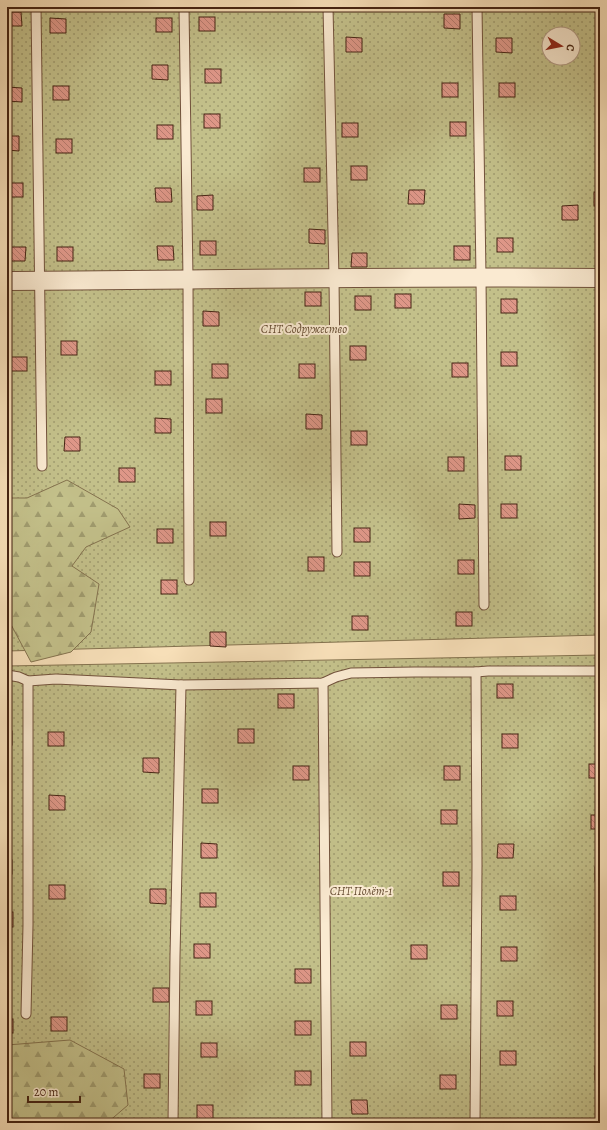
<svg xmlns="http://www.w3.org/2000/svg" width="607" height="1130" viewBox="0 0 607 1130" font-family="Alegreya,serif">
  <defs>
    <pattern id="grass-dots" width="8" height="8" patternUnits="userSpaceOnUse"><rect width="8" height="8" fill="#c3c08a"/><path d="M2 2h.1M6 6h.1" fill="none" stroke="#a09c6f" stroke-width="1.8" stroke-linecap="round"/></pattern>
    <pattern id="forest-firs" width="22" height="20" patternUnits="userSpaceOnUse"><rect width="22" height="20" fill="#c3c08a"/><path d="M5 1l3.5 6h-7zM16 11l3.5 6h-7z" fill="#a09c6f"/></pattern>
    <pattern id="building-back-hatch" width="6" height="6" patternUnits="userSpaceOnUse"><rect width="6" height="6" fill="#de9788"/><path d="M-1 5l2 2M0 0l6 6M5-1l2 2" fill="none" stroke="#b67b6e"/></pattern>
  </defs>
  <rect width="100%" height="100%" fill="#f7dfb8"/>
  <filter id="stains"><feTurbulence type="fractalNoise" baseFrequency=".005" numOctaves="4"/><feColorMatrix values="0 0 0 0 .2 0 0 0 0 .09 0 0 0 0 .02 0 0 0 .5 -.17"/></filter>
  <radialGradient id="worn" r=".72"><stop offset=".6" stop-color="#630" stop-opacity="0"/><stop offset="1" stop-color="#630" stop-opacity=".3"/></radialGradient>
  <g fill="url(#grass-dots)" stroke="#84724e" fill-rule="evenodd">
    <path d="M7,7H600V635L7,651ZM549,34H573V58H549Z"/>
    <path d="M600,655V1123H7V666Z"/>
  </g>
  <g fill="url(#forest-firs)" stroke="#84724e">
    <path d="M67,480L118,509L130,527L86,547L72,566L99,584L91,632L71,652L31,662L7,617V498H27Z"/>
    <path d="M70,1040L124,1069L128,1105L107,1123H7V1045Z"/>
  </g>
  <g fill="url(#building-back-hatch)" stroke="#452312">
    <path d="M7,12H21L22,26H7Z"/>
    <path d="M444,14H460V29L444,28Z"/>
    <rect x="199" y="17" width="16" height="14"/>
    <path d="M50,18L66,19V33H50Z"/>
    <rect x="156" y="18" width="16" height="14"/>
    <path d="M346,37L362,38V52H346Z"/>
    <path d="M496,38H512V53L496,52Z"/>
    <path d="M152,65H168V80L152,79Z"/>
    <rect x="205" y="69" width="16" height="14"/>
    <rect x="442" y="83" width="16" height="14"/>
    <rect x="499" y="83" width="16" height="14"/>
    <rect x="53" y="86" width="16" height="14"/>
    <path d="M7,87L22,88V102L7,101Z"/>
    <rect x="204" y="114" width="16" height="14"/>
    <rect x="450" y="122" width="16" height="14"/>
    <rect x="342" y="123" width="16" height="14"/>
    <rect x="157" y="125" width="16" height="14"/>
    <path d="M7,136H19V151L7,150Z"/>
    <rect x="597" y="138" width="3" height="14"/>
    <rect x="56" y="139" width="16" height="14"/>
    <rect x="351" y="166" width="16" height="14"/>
    <rect x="304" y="168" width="16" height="14"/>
    <rect x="7" y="183" width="16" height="14"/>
    <path d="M155,188H171L172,202H156Z"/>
    <path d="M409,190H425L424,204H408Z"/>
    <rect x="594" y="192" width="6" height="14"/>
    <path d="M213,195V210H197V196Z"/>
    <path d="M578,205V220H562V206Z"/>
    <path d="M309,229L325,230V244L309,243Z"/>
    <rect x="497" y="238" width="16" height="14"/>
    <rect x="200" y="241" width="16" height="14"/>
    <path d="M157,246H173L174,260H158Z"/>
    <rect x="454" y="246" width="16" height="14"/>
    <path d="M10,247H26L25,261H9Z"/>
    <rect x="57" y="247" width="16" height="14"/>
    <path d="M352,253H367V267H351Z"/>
    <rect x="305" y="292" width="16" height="14"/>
    <rect x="395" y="294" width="16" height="14"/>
    <rect x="355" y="296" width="16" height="14"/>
    <rect x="501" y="299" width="16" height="14"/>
    <path d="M203,311L219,312V326H203Z"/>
    <rect x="61" y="341" width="16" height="14"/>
    <rect x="350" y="346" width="16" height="14"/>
    <rect x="501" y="352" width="16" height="14"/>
    <rect x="11" y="357" width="16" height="14"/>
    <rect x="452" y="363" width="16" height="14"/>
    <rect x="212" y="364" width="16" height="14"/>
    <rect x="299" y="364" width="16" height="14"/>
    <rect x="155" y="371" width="16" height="14"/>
    <rect x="206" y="399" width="16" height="14"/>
    <path d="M306,414L322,415V429H306Z"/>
    <path d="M155,418L171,419V433H155Z"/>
    <rect x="351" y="431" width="16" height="14"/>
    <path d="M65,437H80V451H64Z"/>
    <rect x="505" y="456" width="16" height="14"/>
    <rect x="448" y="457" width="16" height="14"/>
    <rect x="119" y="468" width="16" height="14"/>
    <path d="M459,504L475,505V518L459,519Z"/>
    <rect x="501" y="504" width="16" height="14"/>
    <rect x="210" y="522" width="16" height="14"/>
    <rect x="354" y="528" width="16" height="14"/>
    <rect x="157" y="529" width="16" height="14"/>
    <rect x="308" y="557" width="16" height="14"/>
    <rect x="458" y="560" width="16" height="14"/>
    <rect x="354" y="562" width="16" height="14"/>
    <rect x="161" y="580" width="16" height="14"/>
    <rect x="456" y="612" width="16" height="14"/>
    <rect x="352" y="616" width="16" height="14"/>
    <path d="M210,632H226V647L210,646Z"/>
    <rect x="497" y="684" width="16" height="14"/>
    <rect x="278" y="694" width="16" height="14"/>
    <rect x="238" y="729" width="16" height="14"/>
    <rect x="7" y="731" width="5" height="14"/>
    <rect x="48" y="732" width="16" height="14"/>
    <rect x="502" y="734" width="16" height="14"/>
    <path d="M143,758H159V773L143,772Z"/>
    <rect x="589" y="764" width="11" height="14"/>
    <rect x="293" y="766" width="16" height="14"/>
    <rect x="444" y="766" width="16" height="14"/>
    <rect x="202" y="789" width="16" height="14"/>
    <path d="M49,795L65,796V810H49Z"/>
    <rect x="441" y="810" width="16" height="14"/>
    <rect x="591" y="815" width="9" height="14"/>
    <path d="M201,843L217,844V858H201Z"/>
    <path d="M498,844H514L513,858H497Z"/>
    <rect x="7" y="860" width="5" height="14"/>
    <rect x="595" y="867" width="5" height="14"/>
    <rect x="443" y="872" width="16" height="14"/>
    <rect x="49" y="885" width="16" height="14"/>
    <path d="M150,889H166V904L150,903Z"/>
    <rect x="200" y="893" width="16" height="14"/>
    <rect x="500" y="896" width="16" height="14"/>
    <rect x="7" y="912" width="6" height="15"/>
    <rect x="194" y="944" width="16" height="14"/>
    <rect x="411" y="945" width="16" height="14"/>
    <rect x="501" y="947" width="16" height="14"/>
    <rect x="295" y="969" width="16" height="14"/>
    <rect x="153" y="988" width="16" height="14"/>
    <rect x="196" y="1001" width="16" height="14"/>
    <rect x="497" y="1001" width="16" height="15"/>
    <rect x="441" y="1005" width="16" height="14"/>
    <rect x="51" y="1017" width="16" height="14"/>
    <rect x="7" y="1019" width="6" height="14"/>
    <rect x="295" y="1021" width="16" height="14"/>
    <rect x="350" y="1042" width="16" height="14"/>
    <rect x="201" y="1043" width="16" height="14"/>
    <rect x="500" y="1051" width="16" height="14"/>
    <rect x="595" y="1066" width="5" height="14"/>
    <rect x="295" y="1071" width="16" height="14"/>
    <rect x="144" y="1074" width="16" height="14"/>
    <rect x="440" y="1075" width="16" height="14"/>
    <path d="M351,1100H367L368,1114H352Z"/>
    <rect x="197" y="1105" width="16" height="14"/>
  </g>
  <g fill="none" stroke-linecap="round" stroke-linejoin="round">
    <defs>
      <g id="lane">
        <path d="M36,7L42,466"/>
        <path d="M184,7L188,279L189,580"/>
        <path d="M328,7L334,278L337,552"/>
        <path d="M477,7L481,277L484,605"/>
        <path d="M7,675L19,677L28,681L56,679L181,685L323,683L336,677L351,673L415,672H476L488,671H600"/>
        <path d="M323,683L327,1123"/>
        <path d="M26,1014L28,925V681"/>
        <path d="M173,1123L175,956L181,685"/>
        <path d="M475,1123L477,865L476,672"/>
      </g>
      <path id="street" d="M7,281C205,280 402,276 600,278"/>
    </defs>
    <use href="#lane" stroke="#72523c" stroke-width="11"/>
    <use href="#street" stroke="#72523c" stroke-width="20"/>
    <use href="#lane" stroke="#faead1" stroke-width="9"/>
    <use href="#street" stroke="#faead1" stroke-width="18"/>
  </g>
  <g text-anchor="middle" stroke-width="4" stroke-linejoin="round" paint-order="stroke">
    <g font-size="12" font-style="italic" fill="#644a30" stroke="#faead1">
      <text x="304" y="333">СНТ Содружество</text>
      <text x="361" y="895">СНТ Полёт-1</text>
    </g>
  </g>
  <rect width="607" height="1130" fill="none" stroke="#f7dfb8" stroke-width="24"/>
  <rect x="8" y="8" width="591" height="1114" fill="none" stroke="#452312" stroke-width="2"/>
  <rect x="12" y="12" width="583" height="1106" fill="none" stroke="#452312"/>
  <g transform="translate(561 46) rotate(100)"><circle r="19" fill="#faead1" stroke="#b29a85"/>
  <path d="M0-3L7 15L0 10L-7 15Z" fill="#8f2418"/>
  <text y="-6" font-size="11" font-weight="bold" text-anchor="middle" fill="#452312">С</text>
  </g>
  <path d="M28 1096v6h52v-6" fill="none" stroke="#452312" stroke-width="2"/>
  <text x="34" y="1096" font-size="12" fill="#452312" stroke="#faead1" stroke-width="3" paint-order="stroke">20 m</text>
  <rect width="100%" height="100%" filter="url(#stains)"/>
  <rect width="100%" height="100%" fill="url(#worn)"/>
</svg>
